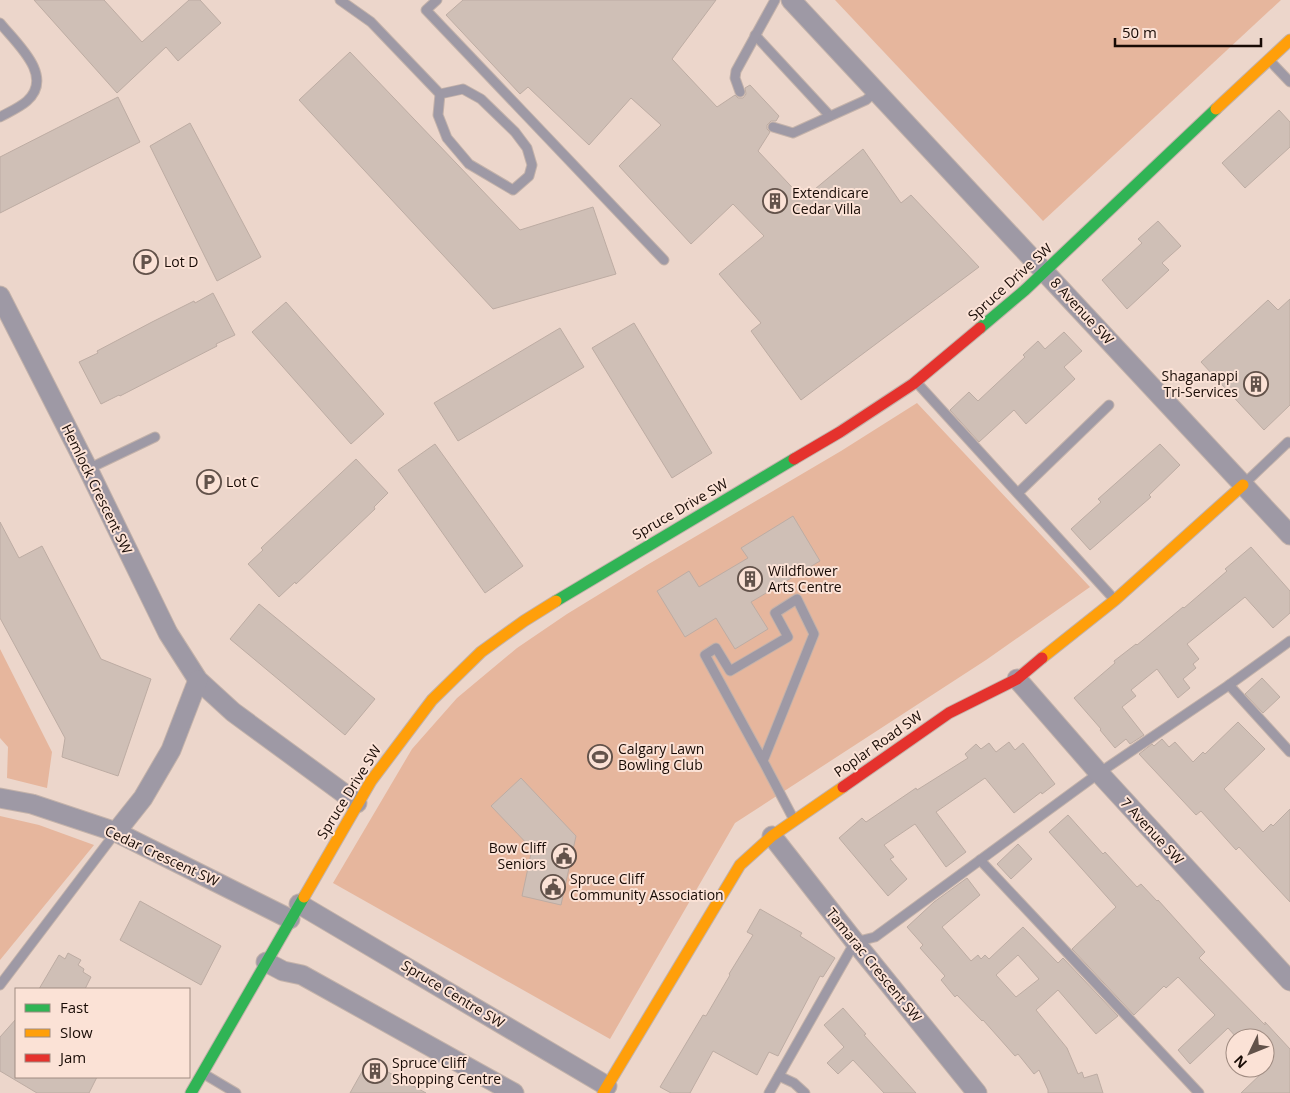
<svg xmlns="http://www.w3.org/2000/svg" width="1290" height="1093" viewBox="0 0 1290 1093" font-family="'Open Sans',sans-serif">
  <rect width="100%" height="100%" fill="#ecd6cb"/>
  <g fill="#e6b69d">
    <path d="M835,0H1281L1043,221Z"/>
    <path d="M917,403L1090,587L986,660L735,823L610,1039L333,883L412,749L457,698L517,648L567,614L647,565L841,451Z"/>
    <path d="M0,649L52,752L47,788L7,778L8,747L0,738Z"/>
    <path d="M0,816L39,825L94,845L0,960Z"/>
  </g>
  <g fill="#cfbfb6" stroke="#bdaca3" fill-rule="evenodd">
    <path d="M34,0H104L142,42L189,0H200L221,23L178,61L166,47L117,93Z"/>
    <path d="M463,0H716L672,59L717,107L735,95L738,98H743L746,94L745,88L750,85L779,116L776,121H771L767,125V129L770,132L758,151L803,199L863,149L901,203L911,195L979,267L801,400L751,331L761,323L719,274L764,236L733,204L691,244L619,166L661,125L631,98L589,145L528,87L520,94L446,15Z"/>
    <path d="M350,52L520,230L593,207L616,274L493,309L299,100Z"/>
    <path d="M118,97L140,142L0,213V157Z"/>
    <path d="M1279,110L1290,122V147L1245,188L1222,163Z"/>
    <path d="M190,123L261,257L217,281L150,146Z"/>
    <path d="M1158,221L1181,246L1162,263L1169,270L1127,309L1102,280L1142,243L1138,239Z"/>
    <path d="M213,293L235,335L216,344L217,346L120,396L119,395L101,404L79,362L98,353L97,351L152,322L194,301L195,303Z"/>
    <path d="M1290,299V405L1264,430L1201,362L1268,300L1278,310Z"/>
    <path d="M286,302L384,414L351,444L252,332Z"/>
    <path d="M634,323L712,453L672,478L592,348Z"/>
    <path d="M560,328L584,367L458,441L434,403Z"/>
    <path d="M1064,332L1082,351L1064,367L1075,379L1026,424L1014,410L979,442L950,410L969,392L978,401L1025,357L1023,355L1038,341L1045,349Z"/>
    <path d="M435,444L523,566L485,593L398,470Z"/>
    <path d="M1160,444L1180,465L1149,495L1151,497L1090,550L1071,529L1101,502L1098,499Z"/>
    <path d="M356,459L388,493L374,507L375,509L296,584L295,582L279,597L248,564L263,550L261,548Z"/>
    <path d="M793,516L820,561L751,602L768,629L735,649L716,618L685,637L657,591L689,571L699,587L748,558L741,548Z"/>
    <path d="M0,522L19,558L42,546L101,659L151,679L118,776L62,757L65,738L0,618Z"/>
    <path d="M1251,547L1290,591V613L1273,628L1245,597L1187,644L1199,659L1193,664L1196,668L1183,679L1190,688L1178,698L1157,669L1131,690L1136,696L1122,707L1144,735L1130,744L1126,739L1115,748L1100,730L1101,729L1074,698L1115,663L1114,661L1136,644L1137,645L1183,607L1184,608L1227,571L1225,569Z"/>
    <path d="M259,604L375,699L345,735L230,639Z"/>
    <path d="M1262,678L1280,697L1263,713L1245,694Z"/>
    <path d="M1238,722L1265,749L1224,789L1263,832L1271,824L1273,826L1290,809V902L1239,847L1236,850L1201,811L1196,815L1139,754L1152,744L1154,746L1162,739L1169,747L1175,742L1193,762L1203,752L1205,754Z"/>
    <path d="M1009,742L1015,750L1023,743L1055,784L1042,794L1041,792L1014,813L985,778L936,812L966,852L946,867L915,824L884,845L894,857L890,859L907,879L888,896L839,838L862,818L866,822L916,788L917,790L968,758L965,754L976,744L981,749L989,743L996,752Z"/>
    <path d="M521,778L576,836L561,905L522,896L532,849L491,806Z"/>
    <path d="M1068,815L1103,854L1105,852L1137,887L1141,884L1157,901L1158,900L1205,952L1199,958L1265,1025V1022L1290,1049V1093H1241L1265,1070V1038H1237L1228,1028L1190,1064L1178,1050L1215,1015L1178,977L1166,988L1164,986L1134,1015L1072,949L1116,907L1049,832Z"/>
    <path d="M1018,844L1032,859L1011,879L997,864Z"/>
    <path d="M967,878L980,895L942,927L971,961L978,955L981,959L985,955L989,959L1023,927L1058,963L1063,958L1118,1016L1096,1034L1058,990L1036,1010L1067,1048L1078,1074L1082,1072L1084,1078L1097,1074L1103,1093H1048V1090L1039,1070L1034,1074L1018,1054L1015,1056L983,1020L982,1021L957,995L955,997L941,980L945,976L920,948L923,945L907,927L934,902ZM1018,955L1039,979L1016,997L996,975Z"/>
    <path d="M140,901L221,946L201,985L120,940Z"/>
    <path d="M760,909L802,933L800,936L835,958L823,977L820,976L778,1056L769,1052L757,1075L713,1051L690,1093H671L660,1087L703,1015L706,1016L730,975L729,974L753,935L747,932Z"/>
    <path d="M68,953L81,960L78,965L84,969L83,972L91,977L85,989H39L59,955L65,959Z"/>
    <path d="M843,1008L866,1034L864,1035L916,1093H884L853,1060L838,1074L827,1063L844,1047L824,1025Z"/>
    <path d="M16,1019V1077H97L89,1093H37L0,1071V1037Z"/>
    <path d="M368,1061L426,1093H350Z"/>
  </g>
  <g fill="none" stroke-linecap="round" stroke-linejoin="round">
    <defs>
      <g id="lane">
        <path d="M340,0L371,22L440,94"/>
        <path d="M437,0L426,10L664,260"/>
        <path d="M0,23C16,43 55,76 27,101C19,108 9,112 0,117"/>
        <path d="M755,35L830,116"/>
        <path d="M1271,62L1290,82"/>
        <path d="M463,89L481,99L515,132L527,148L532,165L529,176L513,190L469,164L447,138L438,115L440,94Z"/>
        <path d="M740,92L735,78L736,71L775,0"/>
        <path d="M773,127L793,133L866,100L876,91"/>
        <path d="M918,384L1113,598"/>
        <path d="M88,469L155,437"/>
        <path d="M1245,483L1288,442L1290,443"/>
        <path d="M1018,493L1109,405"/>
        <path d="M1229,685L1290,641"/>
        <path d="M763,761L705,655L716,648L730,671L788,637L775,613L797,599L814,634L763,761L793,818"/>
        <path d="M980,860L1199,1093"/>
        <path d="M0,985L116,832"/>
        <path d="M204,1074L236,1093"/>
        <path d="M779,1076L794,1083L805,1093"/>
        <path d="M769,1093L855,942L875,937L1099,773L1229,685L1290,752"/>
      </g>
      <g id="street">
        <path d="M791,0L1290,535"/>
        <path d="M0,296L88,469L168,633L198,680L233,712L357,803"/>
        <path d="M1017,679L1099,773L1290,981"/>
        <path d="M0,798L32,804L116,832L290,919"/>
        <path d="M116,832L143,798L171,750L198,680"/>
        <path d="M772,836L855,942L977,1093"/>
        <path d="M299,904L607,1086"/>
        <path d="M266,962L283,971L302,975L514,1093"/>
      </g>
      <g id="fast">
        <path d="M980,328L1025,290L1216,109"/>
        <path d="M556,601L794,459"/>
        <path d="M191,1093L304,897"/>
      </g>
      <g id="slow">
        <path d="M1216,109L1290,40"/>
        <path d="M1042,658L1115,600L1243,485"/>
        <path d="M304,897L371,781L432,700L481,652L524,621L556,601"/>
        <path d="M603,1093L740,865L772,836L843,787"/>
      </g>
      <g id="jam">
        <path d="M794,459L840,432L913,384L980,328"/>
        <path d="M843,787L949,713L1017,679L1042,658"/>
      </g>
    </defs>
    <use href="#lane" stroke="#c3b2aa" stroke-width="11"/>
    <use href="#street" stroke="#c3b2aa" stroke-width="21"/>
    <use href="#fast" stroke="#c3b2aa" stroke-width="13"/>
    <use href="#slow" stroke="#c3b2aa" stroke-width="13"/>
    <use href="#jam" stroke="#c3b2aa" stroke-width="13"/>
    <use href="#lane" stroke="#9e99a5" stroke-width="9"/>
    <use href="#street" stroke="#9e99a5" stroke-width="19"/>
    <use href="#fast" stroke="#30b455" stroke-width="11"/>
    <use href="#slow" stroke="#ff9f0a" stroke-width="11"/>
    <use href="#jam" stroke="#e5322d" stroke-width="11"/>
  </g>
  <defs>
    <symbol id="building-ring" viewBox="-11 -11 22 22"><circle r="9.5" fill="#fbe2d6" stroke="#62524a" stroke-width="1.5"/><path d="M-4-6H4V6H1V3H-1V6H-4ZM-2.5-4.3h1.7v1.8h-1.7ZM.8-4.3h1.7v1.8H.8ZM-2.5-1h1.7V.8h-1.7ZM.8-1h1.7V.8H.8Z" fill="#62524a"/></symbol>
    <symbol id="parking-ring" viewBox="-11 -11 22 22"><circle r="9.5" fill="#fbe2d6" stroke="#62524a" stroke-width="1.5"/><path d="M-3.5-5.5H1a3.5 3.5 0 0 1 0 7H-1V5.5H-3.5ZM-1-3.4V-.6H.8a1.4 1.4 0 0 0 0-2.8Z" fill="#62524a"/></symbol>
    <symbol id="stadium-ring" viewBox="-11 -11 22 22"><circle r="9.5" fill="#fbe2d6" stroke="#62524a" stroke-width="1.5"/><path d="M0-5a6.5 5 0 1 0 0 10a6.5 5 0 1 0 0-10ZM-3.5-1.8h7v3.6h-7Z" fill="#62524a"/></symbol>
    <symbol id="civic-ring" viewBox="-11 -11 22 22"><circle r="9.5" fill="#fbe2d6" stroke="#62524a" stroke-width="1.5"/><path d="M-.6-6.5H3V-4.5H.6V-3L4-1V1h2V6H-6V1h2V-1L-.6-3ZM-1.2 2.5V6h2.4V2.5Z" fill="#62524a"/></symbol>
  </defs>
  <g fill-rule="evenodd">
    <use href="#building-ring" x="761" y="187" width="28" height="28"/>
    <use href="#parking-ring" x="132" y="248" width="28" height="28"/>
    <use href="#building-ring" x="1242" y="370" width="28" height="28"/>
    <use href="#parking-ring" x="195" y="468" width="28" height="28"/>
    <use href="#building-ring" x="736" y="565" width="28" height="28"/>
    <use href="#stadium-ring" x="586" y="743" width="28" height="28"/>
    <use href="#civic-ring" x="550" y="842" width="28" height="28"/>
    <use href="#civic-ring" x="539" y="873" width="28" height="28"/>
    <use href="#building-ring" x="361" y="1057" width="28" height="28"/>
  </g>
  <g text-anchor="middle" stroke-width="4" stroke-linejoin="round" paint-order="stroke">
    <g font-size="14" fill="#180b05" stroke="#fbe2d6" text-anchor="start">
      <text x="792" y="198">Extendicare<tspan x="792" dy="16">Cedar Villa</tspan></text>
      <text x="164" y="267">Lot D</text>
      <text x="1238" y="381" text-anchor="end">Shaganappi<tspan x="1238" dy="16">Tri-Services</tspan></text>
      <text x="226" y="487">Lot C</text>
      <text x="768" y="576">Wildflower<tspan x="768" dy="16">Arts Centre</tspan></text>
      <text x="618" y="754">Calgary Lawn<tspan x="618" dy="16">Bowling Club</tspan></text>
      <text x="546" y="853" text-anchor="end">Bow Cliff<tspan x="546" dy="16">Seniors</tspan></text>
      <text x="570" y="884">Spruce Cliff<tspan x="570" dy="16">Community Association</tspan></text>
      <text x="392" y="1068">Spruce Cliff<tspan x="392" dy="16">Shopping Centre</tspan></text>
    </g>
    <g font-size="14" fill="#180b05" stroke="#fbe2d6">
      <text transform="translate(1010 282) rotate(-42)" y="5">Spruce Drive SW</text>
      <text transform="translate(1082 311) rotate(47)" y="5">8 Avenue SW</text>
      <text transform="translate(97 489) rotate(64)" y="5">Hemlock Crescent SW</text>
      <text transform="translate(680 509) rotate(-30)" y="5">Spruce Drive SW</text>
      <text transform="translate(878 744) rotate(-35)" y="5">Poplar Road SW</text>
      <text transform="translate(349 792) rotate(-58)" y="5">Spruce Drive SW</text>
      <text transform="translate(1152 831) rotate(47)" y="5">7 Avenue SW</text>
      <text transform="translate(162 856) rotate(25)" y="5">Cedar Crescent SW</text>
      <text transform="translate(874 965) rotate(51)" y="5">Tamarac Crescent SW</text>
      <text transform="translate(453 994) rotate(31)" y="5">Spruce Centre SW</text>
    </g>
  </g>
  <rect x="15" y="988" width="175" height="90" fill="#fbe2d6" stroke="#a08c82"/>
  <rect x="25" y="1004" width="25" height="8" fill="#30b455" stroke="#a08c82"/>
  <text x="60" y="1013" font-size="15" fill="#180b05">Fast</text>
  <rect x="25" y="1029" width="25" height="8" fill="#ff9f0a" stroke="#a08c82"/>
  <text x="60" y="1038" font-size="15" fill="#180b05">Slow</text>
  <rect x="25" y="1054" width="25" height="8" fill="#e5322d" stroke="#a08c82"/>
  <text x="60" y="1063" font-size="15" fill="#180b05">Jam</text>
  <g transform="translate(1250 1053) rotate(227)"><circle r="24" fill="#fbe2d6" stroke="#a08c82"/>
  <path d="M0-4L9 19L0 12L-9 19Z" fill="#62524a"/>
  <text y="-8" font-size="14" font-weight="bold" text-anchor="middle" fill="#180b05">N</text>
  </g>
  <path d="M1115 38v8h146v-8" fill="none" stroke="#180b05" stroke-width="2.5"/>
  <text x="1122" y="38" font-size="15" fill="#180b05" stroke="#fbe2d6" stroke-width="4" paint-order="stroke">50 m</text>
</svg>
